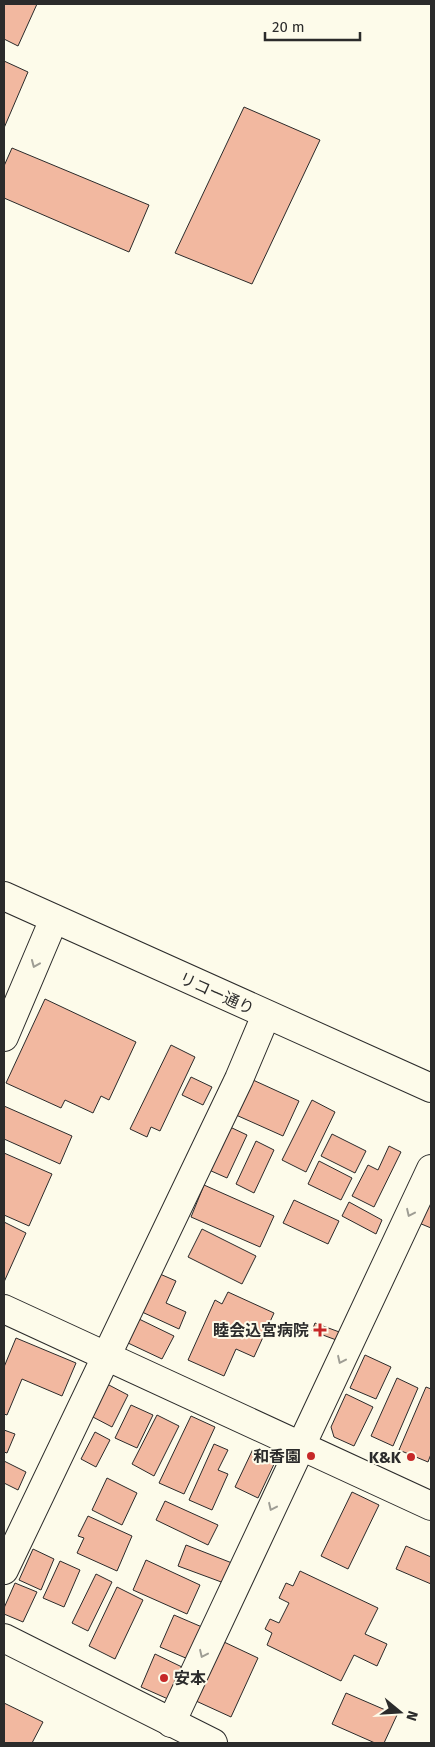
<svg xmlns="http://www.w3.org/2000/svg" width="435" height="1747" viewBox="0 0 435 1747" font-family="'Fira Sans','Noto Sans JP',sans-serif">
  <rect width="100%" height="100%" fill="#fdfbea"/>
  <g fill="#f2b8a0" stroke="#2b2b2b">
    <path d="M4,4H37L18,46L4,39Z"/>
    <path d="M4,61L28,72L4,128Z"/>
    <path d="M244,107L320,140L252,284L175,253Z"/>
    <path d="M12,148L149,205L129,252L4,198V166Z"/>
    <path d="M45,999L136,1042L109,1100L101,1096L93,1113L65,1100L61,1108L6,1083Z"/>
    <path d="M171,1045L195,1057L160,1131L151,1127L147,1137L130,1129Z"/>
    <path d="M191,1077L212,1087L203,1105L182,1095Z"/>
    <path d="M253,1080L299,1101L283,1136L236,1115Z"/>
    <path d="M312,1100L335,1112L306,1172L282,1160Z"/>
    <path d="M4,1106L72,1136L60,1164L4,1139Z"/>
    <path d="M230,1127L247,1135L227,1178L209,1170Z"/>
    <path d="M332,1134L366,1151L355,1173L321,1156Z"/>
    <path d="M256,1141L274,1150L254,1193L236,1184Z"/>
    <path d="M389,1146L401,1152L374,1207L352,1196L368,1165L378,1170Z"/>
    <path d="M4,1153L52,1174L29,1226L4,1215Z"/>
    <path d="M319,1161L352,1178L341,1200L308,1184Z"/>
    <path d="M204,1185L274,1216L260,1247L191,1217Z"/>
    <path d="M431,1194V1228L419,1223Z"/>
    <path d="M294,1200L339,1221L328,1244L283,1223Z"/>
    <path d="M349,1202L382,1220L376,1234L342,1216Z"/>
    <path d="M4,1222L26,1233L4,1282Z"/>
    <path d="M202,1229L256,1256L242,1284L188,1257Z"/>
    <path d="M160,1274L176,1281L166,1303L186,1312L179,1329L142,1312Z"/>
    <path d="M228,1292L274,1313L254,1357L236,1349L224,1376L188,1360L215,1300L222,1304Z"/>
    <path d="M139,1319L174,1336L162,1359L128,1343Z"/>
    <path d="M315,1323L342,1333L339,1341L312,1331Z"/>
    <path d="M16,1338L76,1363L62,1396L22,1379L7,1415L4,1414V1367Z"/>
    <path d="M365,1355L391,1367L376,1399L350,1388Z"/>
    <path d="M397,1378L418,1388L393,1446L371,1436Z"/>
    <path d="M107,1384L128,1395L112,1427L91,1416Z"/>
    <path d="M426,1387L431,1389V1454L428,1462L399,1450Z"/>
    <path d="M346,1394L373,1407L354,1446L334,1437L331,1427Z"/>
    <path d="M131,1405L153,1415L137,1448L115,1438Z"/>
    <path d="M157,1415L179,1426L154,1476L132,1464Z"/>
    <path d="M191,1416L215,1427L184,1494L159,1483Z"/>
    <path d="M4,1430L15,1434L7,1453L4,1452Z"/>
    <path d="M95,1432L110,1440L96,1467L81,1459Z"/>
    <path d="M214,1444L228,1450L218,1470L228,1474L212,1510L189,1500Z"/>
    <path d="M253,1449L276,1460L258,1498L235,1487Z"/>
    <path d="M4,1461L26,1472L18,1490L4,1483Z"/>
    <path d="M107,1478L137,1493L122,1525L92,1510Z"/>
    <path d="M352,1492L379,1505L348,1569L321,1556Z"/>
    <path d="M165,1501L218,1525L208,1545L156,1520Z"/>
    <path d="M88,1516L132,1536L117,1571L77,1553L84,1538L78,1536Z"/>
    <path d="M186,1545L232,1563L224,1583L178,1566Z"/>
    <path d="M406,1546L431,1557V1584L396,1569Z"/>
    <path d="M33,1549L54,1559L41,1590L19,1580Z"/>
    <path d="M146,1560L200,1585L187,1614L133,1590Z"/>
    <path d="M60,1561L80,1570L64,1607L43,1598Z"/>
    <path d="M300,1571L378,1608L365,1634L387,1644L377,1666L354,1655L341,1681L267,1645L272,1633L265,1629L270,1619L279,1623L289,1603L279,1598L286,1583L293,1586Z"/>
    <path d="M96,1574L112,1582L88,1631L72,1623Z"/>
    <path d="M15,1583L37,1592L23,1622L4,1614V1608Z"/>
    <path d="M117,1587L143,1600L115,1659L89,1646Z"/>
    <path d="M174,1615L202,1627L188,1659L160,1647Z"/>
    <path d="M224,1642L258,1658L231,1717L196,1701Z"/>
    <path d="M155,1654L182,1667L168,1699L141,1687Z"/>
    <path d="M346,1693L397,1715L384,1743H375L332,1724Z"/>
    <path d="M4,1703L43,1722L32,1743H4Z"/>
  </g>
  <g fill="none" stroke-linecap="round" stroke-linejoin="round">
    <defs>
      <g id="minor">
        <path d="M4,1037L54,919"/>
        <path d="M4,1309L431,1506"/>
        <path d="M4,1570L239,1079L266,1015"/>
        <path d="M4,1638L213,1743"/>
        <path d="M171,1723L431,1169"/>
      </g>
      <path id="secondary" d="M4,896L431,1088"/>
    </defs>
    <use href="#minor" stroke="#2b2b2b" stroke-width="30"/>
    <use href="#secondary" stroke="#2b2b2b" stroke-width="30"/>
    <use href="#minor" stroke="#fdfbea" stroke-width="28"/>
    <use href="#secondary" stroke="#fdfbea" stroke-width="28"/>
  </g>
  <defs><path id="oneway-chevron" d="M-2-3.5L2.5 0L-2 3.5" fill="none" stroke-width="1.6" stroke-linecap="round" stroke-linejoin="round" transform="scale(1.25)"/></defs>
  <g stroke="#9e9d94">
    <use href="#oneway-chevron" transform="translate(35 964) rotate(113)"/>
    <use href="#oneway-chevron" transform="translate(410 1213) rotate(115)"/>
    <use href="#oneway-chevron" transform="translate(341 1360) rotate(115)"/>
    <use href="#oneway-chevron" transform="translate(272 1507) rotate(115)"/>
    <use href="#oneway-chevron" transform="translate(203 1654) rotate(115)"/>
  </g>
  <g fill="#c62828" stroke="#fdfbea" stroke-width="2">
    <path d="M317.5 1322.5h5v5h5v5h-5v5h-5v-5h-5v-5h5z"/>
    <circle cx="311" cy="1456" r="5"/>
    <circle cx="411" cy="1457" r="5"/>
    <circle cx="164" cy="1678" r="5"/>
  </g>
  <g text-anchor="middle" stroke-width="4" stroke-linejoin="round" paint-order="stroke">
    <g font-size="16" fill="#2b2b2b" stroke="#fdfbea">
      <text transform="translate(217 993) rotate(24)" y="6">リコー通り</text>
    </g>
    <g font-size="16" font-weight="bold" fill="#2b2b2b" stroke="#fdfbea" text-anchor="end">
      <text x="309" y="1336">睦会込宮病院</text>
      <text x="301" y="1462">和香園</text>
      <text x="401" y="1463">K&amp;K</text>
      <text x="174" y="1684" text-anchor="start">安本</text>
    </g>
  </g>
  <rect width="435" height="1747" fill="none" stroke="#2b2b2b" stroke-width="10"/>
  <g transform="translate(400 1712) rotate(108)" stroke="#fdfbea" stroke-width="4" paint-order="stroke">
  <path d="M0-4L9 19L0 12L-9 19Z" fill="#2b2b2b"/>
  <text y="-8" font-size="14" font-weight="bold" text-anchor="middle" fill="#2b2b2b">N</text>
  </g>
  <path d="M265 32v8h95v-8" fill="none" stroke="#2b2b2b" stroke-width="2.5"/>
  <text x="272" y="32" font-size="15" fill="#2b2b2b" stroke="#fdfbea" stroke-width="4" paint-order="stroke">20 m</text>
</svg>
